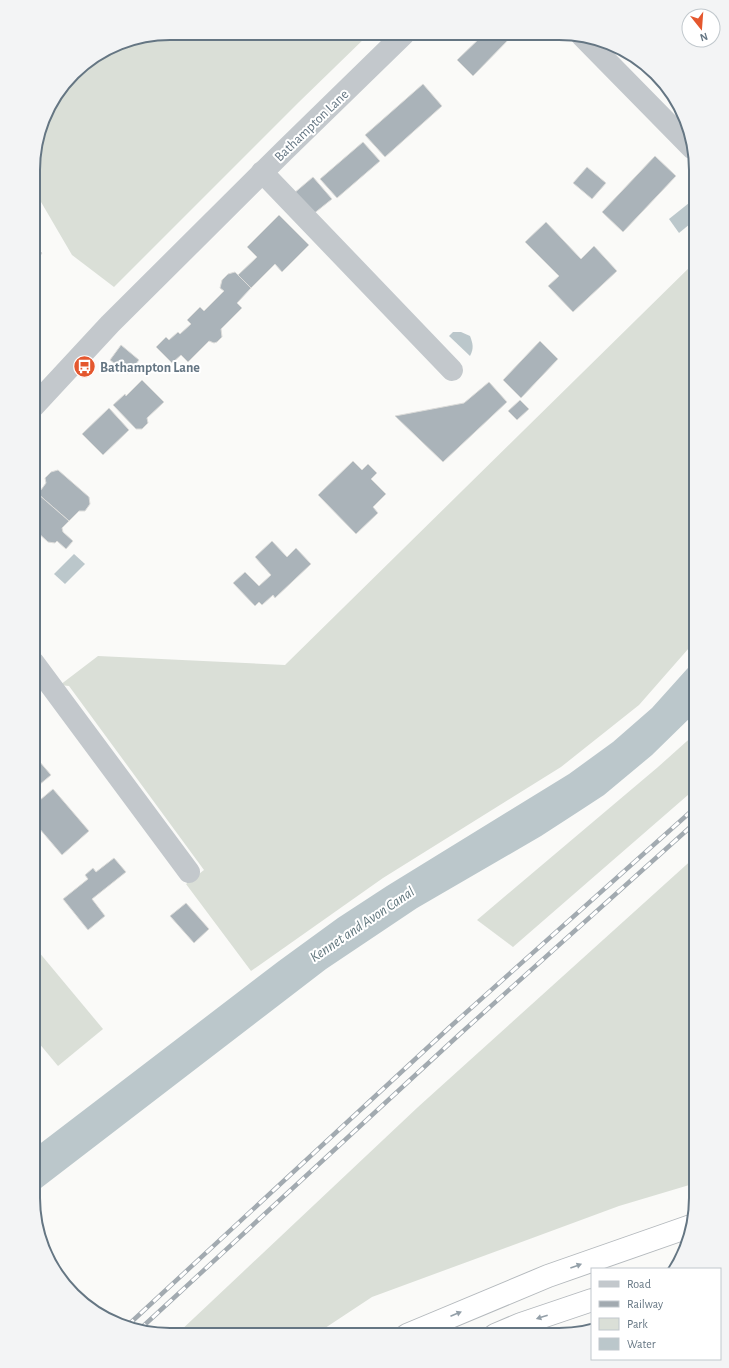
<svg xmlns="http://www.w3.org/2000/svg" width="729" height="1368" viewBox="0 0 729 1368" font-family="'Alegreya Sans',sans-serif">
  <rect width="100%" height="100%" fill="#fafaf8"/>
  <g fill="#dadfd7">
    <path d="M170,33L369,34L299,102L114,287L72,255L34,190V152L47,109L79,67L118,43Z"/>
    <path d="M696,261V640L639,705L561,767L383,878L251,971L186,884L204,870L69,686L60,685L98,656L285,665Z"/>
    <path d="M696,733V788L513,947L477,920L658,767Z"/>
    <path d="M696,856V1002L692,1006L691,1028L696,1034V1183L619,1206L372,1297L316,1334H177L418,1107Z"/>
    <path d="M33,945L103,1029L58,1066L33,1036Z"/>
  </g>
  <g fill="#bbc7cb">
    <path d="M694,199L696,203V219L679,233L669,219Z"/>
    <path d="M453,332H461L470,336C473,344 474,348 470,356L449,336Z"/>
    <path d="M74,554L85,564L65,584L54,574Z"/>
    <path d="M696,659V712L652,755L604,795L578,812L541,836L417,908L326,969L33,1194V1149L279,961L338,918L387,886L569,774L613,742L652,708Z"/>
  </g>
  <g fill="#aab3b9" stroke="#dcdcda">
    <path d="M483,35H513L473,76L457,60Z"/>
    <path d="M423,84L442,106L385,157L365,135Z"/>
    <path d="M363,142L380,161L337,198L320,179Z"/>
    <path d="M655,156L676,176L623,232L602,212Z"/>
    <path d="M587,167L606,183L592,199L573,183Z"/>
    <path d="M313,177L332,199L312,215L293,194Z"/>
    <path d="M279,215L309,245L282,272L275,264L251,288L238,275L257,257L247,247Z"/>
    <path d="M546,222L581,259L594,246L617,271L573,312L548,286L559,276L525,242Z"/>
    <path d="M34,246L42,253L34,264Z"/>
    <path d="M235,272L251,288L237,303L242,308L221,329L222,337L217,342L214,343L209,341L188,362L181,355L172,363L156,347L166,337L169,340L178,332L180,334L191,324L187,320L200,307L204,311L224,291L220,288L222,280L228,274Z"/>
    <path d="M540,341L558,359L521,398L503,380Z"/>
    <path d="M121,345L139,360L128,374L110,360Z"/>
    <path d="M142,380L164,402L147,418L148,423L142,429H136L113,405L125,394L126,396Z"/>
    <path d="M489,382L507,402L443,462L395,416L464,403Z"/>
    <path d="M520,400L529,409L517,420L508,411Z"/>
    <path d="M109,408L129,430L103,455L82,434Z"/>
    <path d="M353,461L362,470L368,464L377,473L371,479L386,494L373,507L378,513L356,534L318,495Z"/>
    <path d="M58,470L89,497L90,504L85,511H79L69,521L38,494L46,483L45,478L51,472Z"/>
    <path d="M38,494L69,521L62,528L63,532L73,541L66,549L57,541L55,543L48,542L34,529V498Z"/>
    <path d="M272,541L287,557L296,548L311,564L275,598L273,595L262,605L259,602L255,606L233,583L245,572L259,586L271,575L255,557Z"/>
    <path d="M33,754L51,775L33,790Z"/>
    <path d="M53,789L89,831L62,855L33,821V806Z"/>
    <path d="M114,858L126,872L92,899L105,916L88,930L63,899L88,879L85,875L93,868L96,872Z"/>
    <path d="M186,903L209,929L194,943L170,916Z"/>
  </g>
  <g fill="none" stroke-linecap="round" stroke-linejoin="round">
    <defs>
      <g id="highway">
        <path d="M407,1335L548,1276L691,1226"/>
        <path d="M495,1335L521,1324L592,1300"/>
      </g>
    </defs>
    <use href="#highway" stroke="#b4b9bd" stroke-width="24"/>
    <g stroke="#c3c8cc" stroke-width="22">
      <path d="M582,36L692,148"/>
      <path d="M262,172L452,370"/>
      <path d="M34,406L110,324L285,150L404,34"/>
      <path d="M34,663L189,872"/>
    </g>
    <use href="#highway" stroke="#fff" stroke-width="22"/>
    <defs>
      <g id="rail">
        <path d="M127,1326L451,1026L696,807"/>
        <path d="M139,1330L461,1033L696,822"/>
      </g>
    </defs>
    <use href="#rail" stroke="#a2aab0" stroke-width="4.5"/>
    <use href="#rail" stroke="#fff" stroke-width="3" stroke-dasharray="9" stroke-linecap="butt"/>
  </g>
  <defs><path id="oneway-solid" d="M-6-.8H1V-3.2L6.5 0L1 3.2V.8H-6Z"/></defs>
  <g fill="#939fa8">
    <use href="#oneway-solid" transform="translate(576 1266) rotate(-20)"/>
    <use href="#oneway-solid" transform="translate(456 1314) rotate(-23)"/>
    <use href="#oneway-solid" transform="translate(542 1317) rotate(162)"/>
  </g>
  <defs>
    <symbol id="bus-disc" viewBox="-11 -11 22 22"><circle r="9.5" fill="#e4572e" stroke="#fff"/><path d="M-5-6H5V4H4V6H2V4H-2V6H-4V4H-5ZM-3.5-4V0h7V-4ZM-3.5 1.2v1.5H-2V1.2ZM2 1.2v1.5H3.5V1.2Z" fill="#fff"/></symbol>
  </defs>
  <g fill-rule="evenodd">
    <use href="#bus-disc" x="72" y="354" width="25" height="25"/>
  </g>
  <g text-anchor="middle" stroke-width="4" stroke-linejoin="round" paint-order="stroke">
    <g font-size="14" fill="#657683" stroke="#fff">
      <text transform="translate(311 125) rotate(-44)" y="5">Bathampton Lane</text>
    </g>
    <g font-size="14" font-weight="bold" fill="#657683" stroke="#fff" text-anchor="start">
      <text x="100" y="372">Bathampton Lane</text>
    </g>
    <g font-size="15" font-style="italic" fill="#60757c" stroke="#fff">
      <text transform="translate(362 924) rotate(-34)" y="5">Kennet and Avon Canal</text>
    </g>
  </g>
  <path d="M0 0H729V1368H0ZM170 40H559A130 130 0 0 1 689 170V1198A130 130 0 0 1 559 1328H170A130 130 0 0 1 40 1198V170A130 130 0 0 1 170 40Z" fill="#f3f4f5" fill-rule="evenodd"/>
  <path fill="none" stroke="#657683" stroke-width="2" d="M170 40H559A130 130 0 0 1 689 170V1198A130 130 0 0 1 559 1328H170A130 130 0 0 1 40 1198V170A130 130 0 0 1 170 40Z"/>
  <rect x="591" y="1268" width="130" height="92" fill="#ffffff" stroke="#c1c8cd"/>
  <rect x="599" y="1281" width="20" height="6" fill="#c3c8cc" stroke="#c1c8cd"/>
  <text x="627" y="1288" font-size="12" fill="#657683">Road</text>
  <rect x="599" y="1301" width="20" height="6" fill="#a2aab0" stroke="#c1c8cd"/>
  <text x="627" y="1308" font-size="12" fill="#657683">Railway</text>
  <rect x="599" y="1318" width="20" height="12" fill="#dadfd7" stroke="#c1c8cd"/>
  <text x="627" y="1328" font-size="12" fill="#657683">Park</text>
  <rect x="599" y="1338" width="20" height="12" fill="#bbc7cb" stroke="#c1c8cd"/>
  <text x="627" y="1348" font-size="12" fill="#657683">Water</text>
  <g transform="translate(701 28) rotate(163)"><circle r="19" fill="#ffffff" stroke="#c1c8cd"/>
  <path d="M0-3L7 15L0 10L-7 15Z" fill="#e4572e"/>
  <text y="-6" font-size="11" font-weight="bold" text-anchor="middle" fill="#657683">N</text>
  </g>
</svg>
